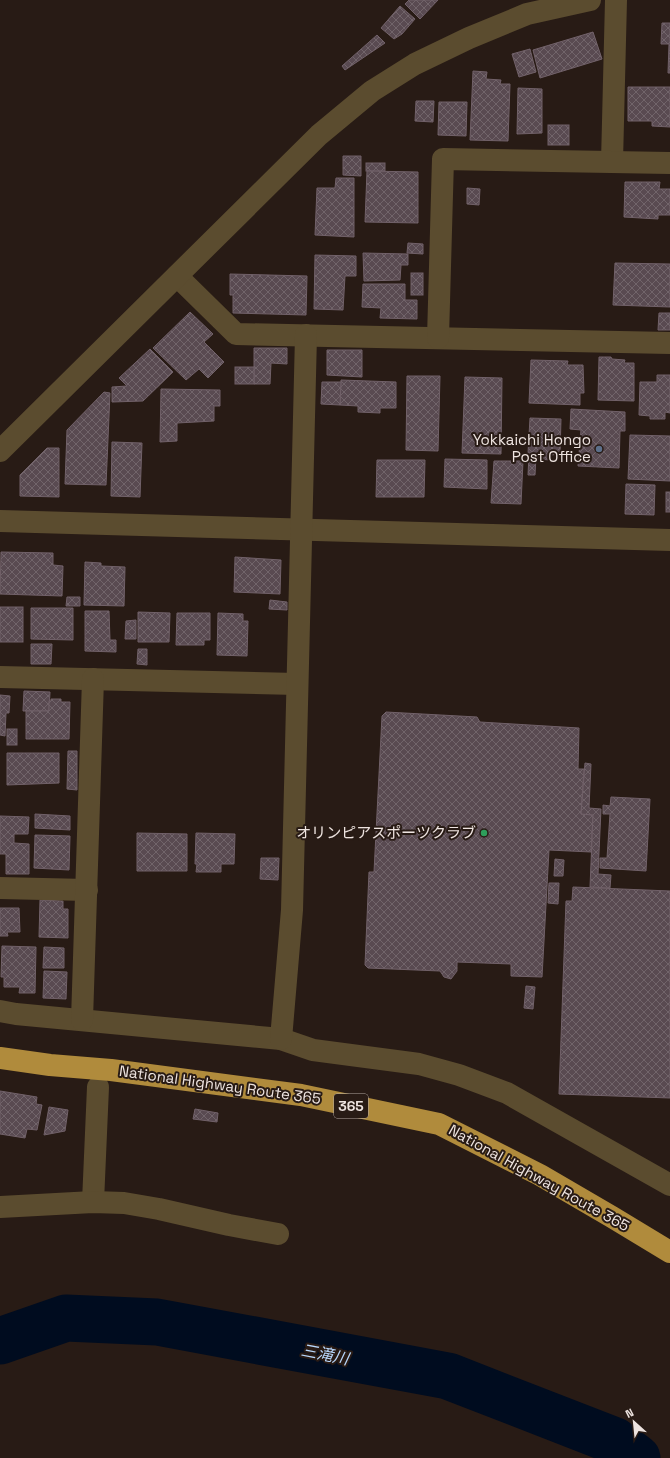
<svg xmlns="http://www.w3.org/2000/svg" width="670" height="1458" viewBox="0 0 670 1458" font-family="'Space Grotesk','Noto Sans JP',sans-serif">
  <defs>
    <pattern id="building-cross-hatch" width="8" height="8" patternUnits="userSpaceOnUse"><rect width="8" height="8" fill="#594a51"/><path d="M0 0l8 8M0 8l8-8" fill="none" stroke="#71646a"/></pattern>
  </defs>
  <rect width="100%" height="100%" fill="#281b15"/>
  <g fill="none" stroke-linecap="round" stroke-linejoin="round">
    <path stroke="#000c1f" stroke-width="47" d="M0,1341L66,1318L157,1322L448,1376L615,1441L637,1458"/>
  </g>
  <g fill="url(#building-cross-hatch)" stroke="#716169">
    <path d="M409,0H438L420,19L405,4Z"/>
    <path d="M400,6L415,19L402,34L394,39L381,28Z"/>
    <path d="M662,23H670V73H668L669,44H661Z"/>
    <path d="M593,32L602,59L540,78L533,50Z"/>
    <path d="M377,35L385,43L345,70L342,66Z"/>
    <path d="M530,49L536,72L519,77L512,54Z"/>
    <path d="M473,71L487,72L486,79L501,80L500,84H510L508,141L470,140Z"/>
    <path d="M628,87H670V127L652,126V121H628Z"/>
    <path d="M518,88L542,89V133L517,134Z"/>
    <path d="M416,101H434L433,122L415,121Z"/>
    <path d="M439,102H467L466,136L438,135Z"/>
    <rect x="548" y="125" width="21" height="20"/>
    <path d="M343,156H361V176L343,175Z"/>
    <rect x="366" y="163" width="19" height="8"/>
    <path d="M367,171L418,172V223L365,222Z"/>
    <path d="M336,178H354V237L315,235L317,188H335Z"/>
    <path d="M625,182H660L659,189H670V215H658V219L624,217Z"/>
    <path d="M467,188L480,189L479,205L467,204Z"/>
    <path d="M408,243L423,244V254L407,253Z"/>
    <path d="M363,253L408,254V265H401L400,280L364,281Z"/>
    <path d="M315,255L356,256V276H345L343,310L314,309Z"/>
    <path d="M615,263L670,264V307L613,305Z"/>
    <rect x="411" y="273" width="12" height="22"/>
    <path d="M230,274L307,276L306,315L233,313V295H230Z"/>
    <path d="M363,284H405V300H417V319L380,318L381,308L362,307Z"/>
    <path d="M190,312L213,334L204,342L224,362L208,378L199,369L186,380L153,348Z"/>
    <path d="M659,313H670V330H658Z"/>
    <path d="M254,348H287V364L271,363L270,384H254Z"/>
    <path d="M150,349L173,372L143,401L112,402V387L127,386L119,378Z"/>
    <path d="M327,350H362V377L327,375Z"/>
    <path d="M599,357H611L612,359L625,360L624,363H634V401L598,400Z"/>
    <path d="M531,360L568,361L567,365H583L584,393H580V405L529,403Z"/>
    <rect x="235" y="367" width="19" height="17"/>
    <path d="M657,375H670V413L665,412V419H650V416L639,415L640,382H657Z"/>
    <path d="M407,376H440L438,451L406,450Z"/>
    <path d="M465,377L502,378L501,454L462,453Z"/>
    <path d="M341,380L396,382V408H380V413L358,412V406L340,405Z"/>
    <path d="M322,382H341L340,405L321,404Z"/>
    <path d="M161,389L220,390V406H214V421L177,423V441L160,442Z"/>
    <path d="M104,392L110,393L106,485L65,484L67,430Z"/>
    <path d="M571,409L625,412V431H620L619,468L578,466L581,430L570,429Z"/>
    <path d="M530,418L561,419L560,454L551,455V460L536,459L537,453H528Z"/>
    <path d="M630,435L670,436V481L628,479Z"/>
    <path d="M112,442L142,443L140,497L111,496Z"/>
    <path d="M47,448H59V497L20,496V475Z"/>
    <path d="M529,455L536,456L535,475H528Z"/>
    <path d="M445,459L487,460V489L444,487Z"/>
    <path d="M377,460H425L424,497H376Z"/>
    <path d="M494,461H523L521,504L491,503Z"/>
    <path d="M626,484L655,485L654,515L625,514Z"/>
    <rect x="666" y="492" width="4" height="20"/>
    <path d="M1,552L53,553V565L63,566L62,596L0,594Z"/>
    <path d="M235,557L281,560L280,594L234,592Z"/>
    <path d="M85,562L101,563V566L125,567L124,606L84,605Z"/>
    <path d="M67,597H80V606H66Z"/>
    <path d="M270,600L287,602V610L269,609Z"/>
    <rect x="0" y="607" width="23" height="35"/>
    <path d="M31,608H73V640L31,639Z"/>
    <path d="M85,611H109L110,640H116V652L85,651Z"/>
    <path d="M138,612L170,613L169,642H138Z"/>
    <path d="M177,613H210V640H204V645H176Z"/>
    <path d="M218,613L243,614V621H248L247,656L217,655Z"/>
    <path d="M136,620V639H125L126,621Z"/>
    <path d="M31,644H52L51,664H31Z"/>
    <path d="M138,649H147V665L137,664Z"/>
    <path d="M24,691L50,692L49,711H23Z"/>
    <path d="M0,695L10,696L9,713H6L5,736L0,735Z"/>
    <path d="M51,699H61V702H70L69,739H26V711H49V701H51Z"/>
    <path d="M386,712L477,717L480,722L579,728L578,769H584L581,814L593,815L591,852L549,850L542,977L511,976V964L457,962V971L451,979L444,977L440,971L368,968L365,965L369,872H374L382,716Z"/>
    <rect x="7" y="729" width="10" height="16"/>
    <path d="M68,751H77V790L67,789Z"/>
    <path d="M7,753H59V783L7,785Z"/>
    <path d="M585,763L591,764L589,808L601,809L598,874L611,875L610,888L590,887L593,815L581,814Z"/>
    <path d="M611,797L650,799L646,871L600,868V858H607L610,814H603V805L610,806Z"/>
    <path d="M35,814L70,816V830L35,828Z"/>
    <path d="M0,816L29,817L28,834H14V843L29,844V874H6V854H0Z"/>
    <path d="M137,833L187,834V871H137Z"/>
    <path d="M196,833L235,834L234,864H221V872H196L197,864H195Z"/>
    <path d="M35,835L70,836L69,870L34,868Z"/>
    <path d="M261,858H279L278,880L260,879Z"/>
    <path d="M555,859L564,860L563,876H554Z"/>
    <path d="M549,883H559L558,904L548,903Z"/>
    <path d="M573,887L670,891V1098L559,1094L566,901H572Z"/>
    <path d="M40,900L63,901V909H68V938L39,937Z"/>
    <path d="M0,908H19L20,932H7L8,936H0Z"/>
    <path d="M2,946L36,947L35,993H19L20,987H4V977H1Z"/>
    <path d="M44,947L64,948V968H43Z"/>
    <path d="M44,971L67,972L66,999L43,998Z"/>
    <path d="M526,986L535,987L533,1009L524,1008Z"/>
    <path d="M0,1091L37,1097L36,1104L42,1105L37,1130L27,1129L25,1138L0,1134Z"/>
    <path d="M49,1107L68,1110L65,1131L44,1135Z"/>
    <path d="M195,1109L218,1113L217,1122L193,1119Z"/>
  </g>
  <g fill="none" stroke-linecap="round" stroke-linejoin="round">
    <g stroke="#5b4c2f" stroke-width="22">
      <path d="M612,162L616,0"/>
      <path d="M177,276L236,334L670,343"/>
      <path d="M438,338L443,159L670,163"/>
      <path d="M0,451L319,135L372,91L415,64L469,38L527,14L590,0"/>
      <path d="M0,521L670,540"/>
      <path d="M0,677L297,684"/>
      <path d="M0,888L87,890"/>
      <path d="M0,1011L16,1014L281,1039L313,1050L419,1064L459,1075L507,1093L670,1185"/>
      <path d="M82,1020L93,679"/>
      <path d="M281,1039L292,910L306,335"/>
      <path d="M93,1202L98,1087"/>
      <path d="M0,1207L93,1202L124,1203L159,1209L229,1225L278,1234"/>
    </g>
    <path stroke="#b08b3c" stroke-width="22" d="M0,1058L50,1065L111,1070L301,1095L439,1124L540,1175L612,1217L670,1252"/>
  </g>
  <circle fill="#5c6f8a" stroke="#281b15" stroke-width="1.5" cx="599" cy="449" r="4"/>
  <circle fill="#2e9e5b" stroke="#281b15" stroke-width="1.5" cx="484" cy="833" r="4"/>
  <g text-anchor="middle" stroke-width="4" stroke-linejoin="round" paint-order="stroke">
    <rect fill="#281b15" stroke="#b3a8a3" stroke-width="1" x="334" y="1094" width="34" height="24" rx="3"/>
    <g font-size="14" font-weight="bold" fill="#eee4e0">
      <text x="351" y="1111">365</text>
    </g>
    <g font-size="15" fill="#eee4e0" stroke="#281b15" text-anchor="end">
      <text x="591" y="445">Yokkaichi Hongo<tspan x="591" dy="17">Post Office</tspan></text>
      <text x="476" y="838">オリンピアスポーツクラブ</text>
    </g>
    <g font-size="15" fill="#eee4e0" stroke="#281b15">
      <text transform="translate(220 1085) rotate(8)" y="5">National Highway Route 365</text>
      <text transform="translate(539 1178) rotate(29)" y="5">National Highway Route 365</text>
    </g>
    <g font-size="16" font-style="italic" fill="#b8d7fc" stroke="#281b15">
      <text transform="translate(325 1354) rotate(11)" y="6">三滝川</text>
    </g>
  </g>
  <g transform="translate(634 1422) rotate(333)" stroke="#281b15" stroke-width="3" paint-order="stroke">
  <path d="M0-3L7 15L0 10L-7 15Z" fill="#eee4e0"/>
  <text y="-6" font-size="11" font-weight="bold" text-anchor="middle" fill="#eee4e0">N</text>
  </g>
</svg>
